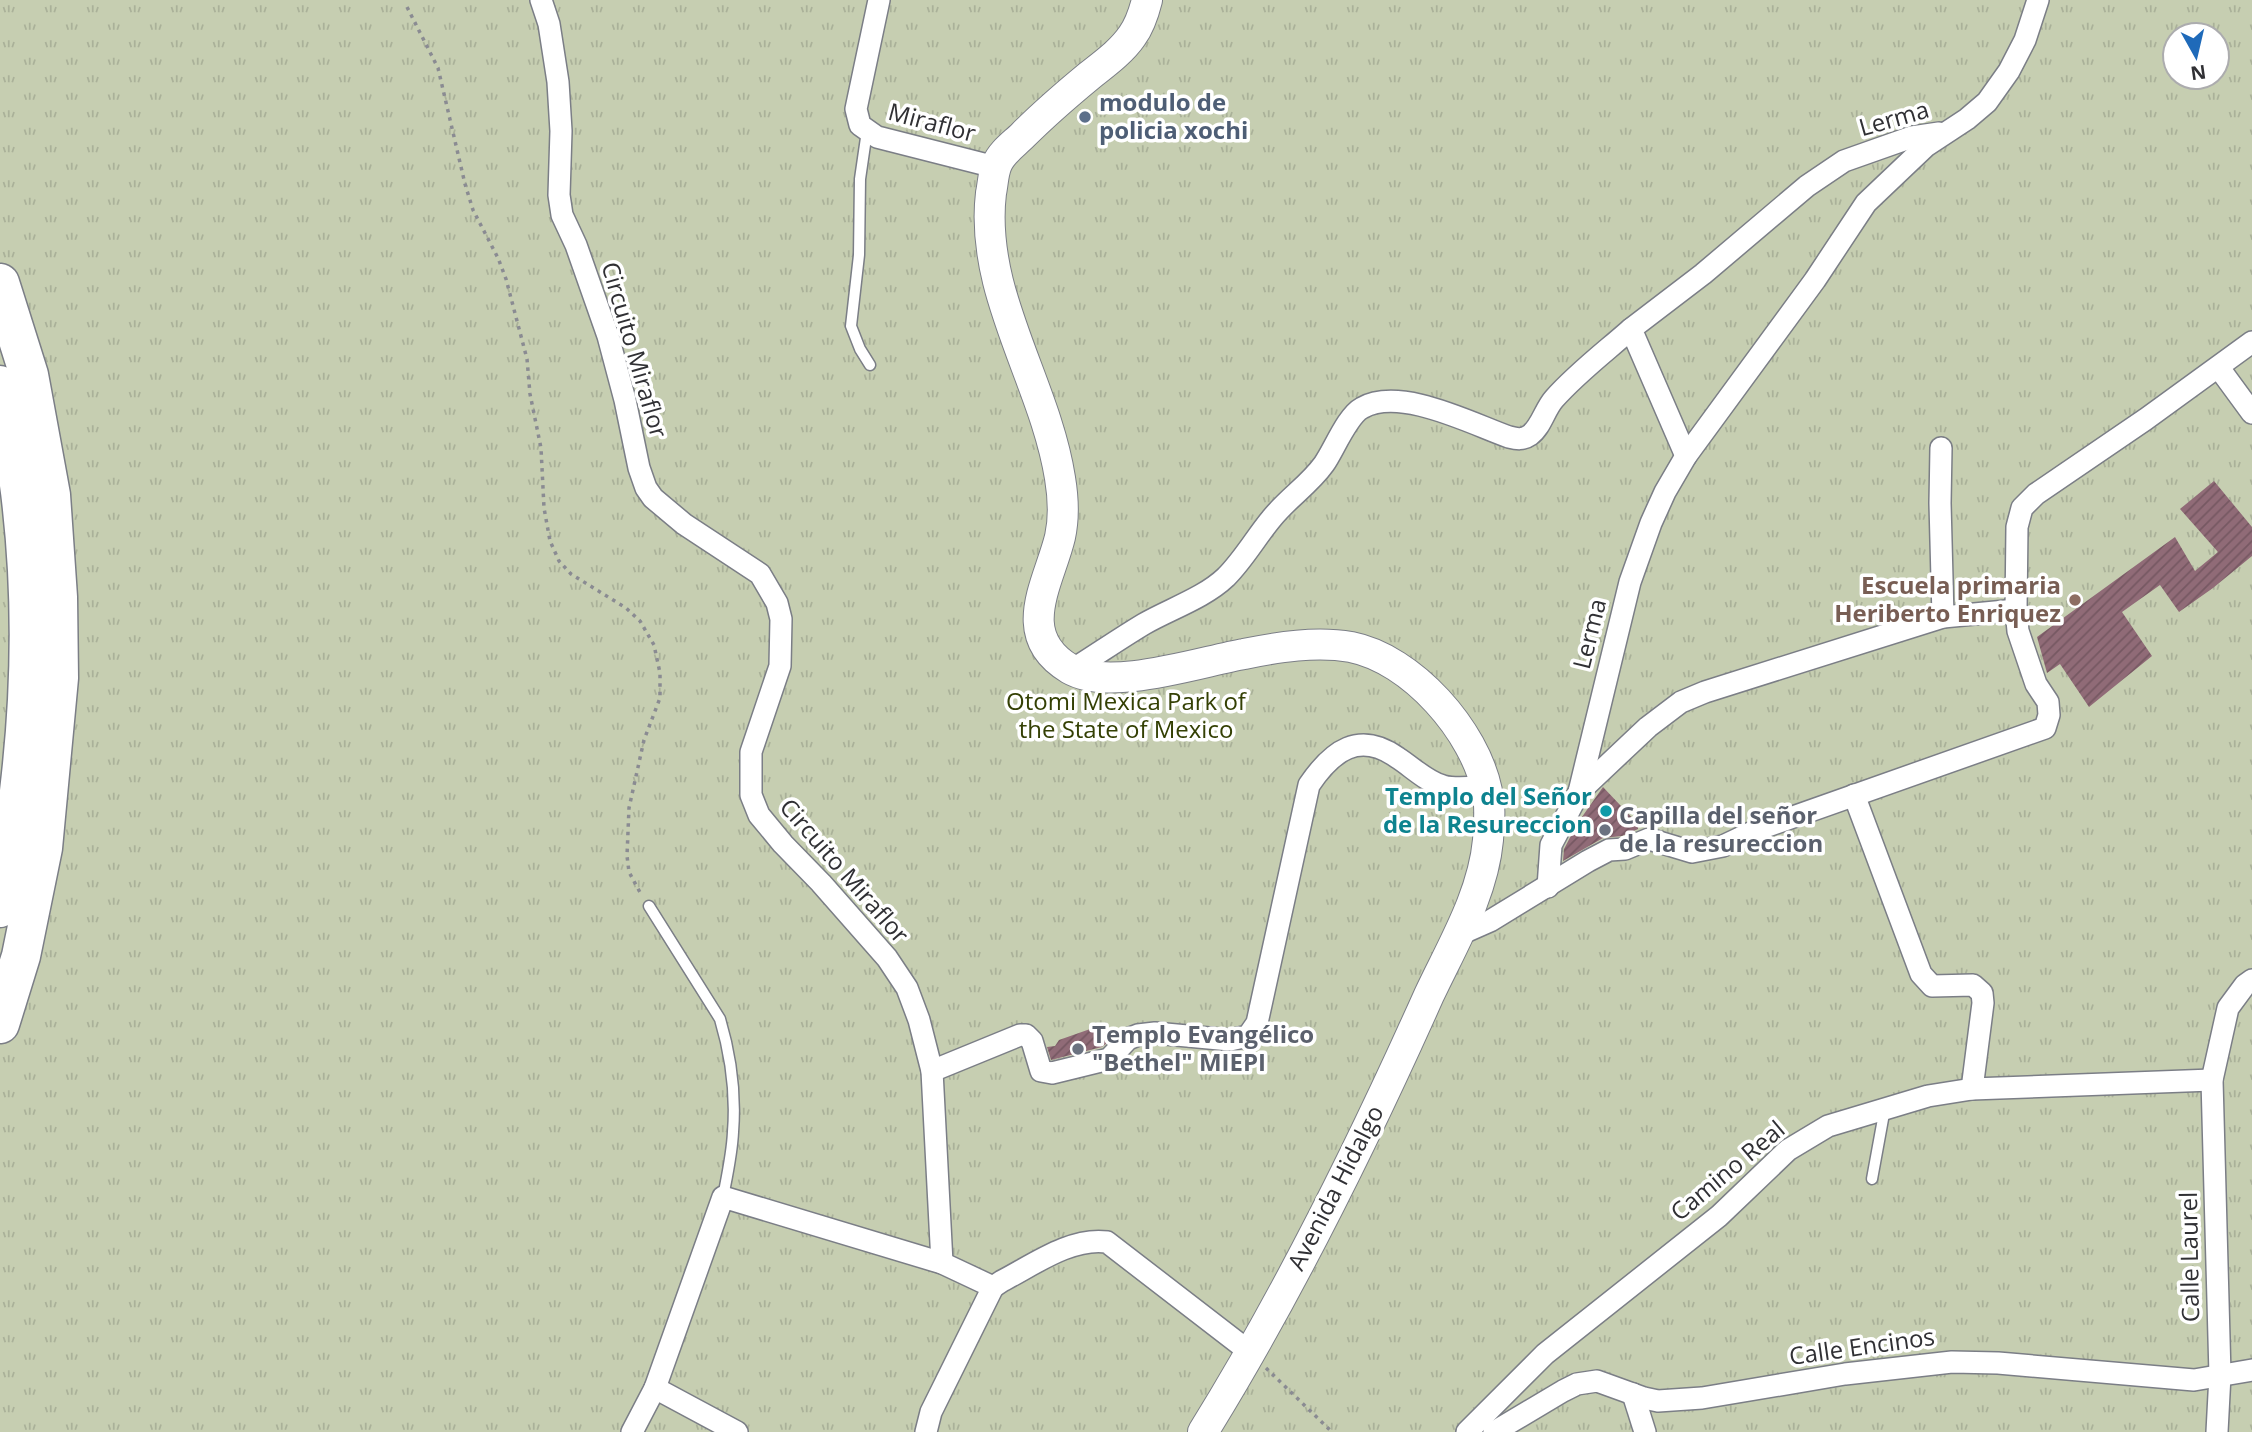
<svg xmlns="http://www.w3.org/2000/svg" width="2252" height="1432" viewBox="0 0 2252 1432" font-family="'Open Sans',sans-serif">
  <defs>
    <pattern id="park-tufts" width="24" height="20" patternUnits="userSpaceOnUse" patternTransform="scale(1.75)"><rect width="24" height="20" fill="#c6ceb1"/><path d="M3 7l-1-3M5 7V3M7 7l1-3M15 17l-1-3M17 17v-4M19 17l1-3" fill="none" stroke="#aab199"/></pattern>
    <pattern id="building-hatch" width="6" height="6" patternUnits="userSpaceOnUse" patternTransform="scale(1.75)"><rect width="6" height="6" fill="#906b77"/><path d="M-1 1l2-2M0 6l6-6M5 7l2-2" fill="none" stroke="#765862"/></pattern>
  </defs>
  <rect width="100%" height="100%" fill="#f0f2fc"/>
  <path fill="url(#park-tufts)" fill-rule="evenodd" d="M0,0H2252V1432H0ZM2175,35H2217V77H2175Z"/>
  <g fill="url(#building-hatch)">
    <path d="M2214,481L2252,527V556L2213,588L2179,612L2160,585L2122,612L2152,656L2089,707L2060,664L2047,673L2037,637L2175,537L2195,571L2218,552L2180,509Z"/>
    <path d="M1603,787L1638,824V829L1622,836L1603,838L1563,861L1564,849L1577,824Z"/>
    <path d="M1093,1028L1107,1043L1102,1047L1051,1060L1047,1047L1055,1046L1059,1040Z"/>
  </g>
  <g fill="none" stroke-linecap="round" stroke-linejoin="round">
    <defs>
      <g id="lane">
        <path d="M867,131L860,179L859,255L851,326L860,349L870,365"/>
        <path d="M649,906L720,1019C731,1056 736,1094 733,1132C732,1154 727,1176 723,1197"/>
        <path d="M1872,1179L1885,1108"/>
      </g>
      <g id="street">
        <path d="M541,0L549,24L558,82L561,131L559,195L562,215L576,245L608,336L625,400L639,468L646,488L653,498L684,524L760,574L777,603L781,619L780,666L751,752V795L759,815L783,844L821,883L887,958L907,988L919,1020L932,1071L942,1263"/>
        <path d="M879,0L856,109L860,125L877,137L995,167"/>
        <path d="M2219,368L2252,413"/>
        <path d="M1941,448L1940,503L1943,617"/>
        <path d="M1686,456L1631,329L1703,274L1807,186L1844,161L1912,137L1939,133"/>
        <path d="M1072,670C1096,655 1119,639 1144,624C1170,609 1204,598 1226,577C1244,559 1256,537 1272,518C1288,498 1309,485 1324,464C1334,450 1347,416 1362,408C1400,386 1472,424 1509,437C1517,439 1523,440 1530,435C1541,427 1545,409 1554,399C1577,373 1605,352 1631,329"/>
        <path d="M1579,792L1630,582L1651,523L1665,492L1686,456L1815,280L1866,203L1926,146L1967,119L1987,102L2009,71L2025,40L2038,0"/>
        <path d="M1854,795L1921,974L1932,986L1973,985L1982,993L1983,1003L1972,1089"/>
        <path d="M1548,887L1551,845L1579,792L1648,727L1681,702L1705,692L1943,617L2016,610"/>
        <path d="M1456,936L1490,921L1588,861L1609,850L1625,849L1649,839L1692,852L1723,846L1759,829L2045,728L2049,715L2048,702L2036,684L2018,631L2016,610L2017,527L2022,508L2036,494L2146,419L2252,342"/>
        <path d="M932,1071L1020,1035H1026L1032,1041L1041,1071L1052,1073L1109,1059L1128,1039L1138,1035L1155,1033L1230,1040L1248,1036L1257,1023L1309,785C1332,751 1359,730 1398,758C1412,767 1427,782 1443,786C1457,790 1473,787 1487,786"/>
        <path d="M655,1388L737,1432"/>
        <path d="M1633,1394L1645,1432"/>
        <path d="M632,1432L655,1388L723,1197L942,1263L993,1287L1002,1281C1033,1265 1071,1237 1107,1242L1251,1353"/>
        <path d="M926,1432L931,1412L993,1287"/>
        <path d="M1467,1432L1545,1354L1719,1216L1788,1150L1828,1126L1928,1096L1972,1089L2212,1080"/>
        <path d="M1494,1432L1563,1391L1577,1384L1597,1381L1644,1398L1658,1401L1702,1398L1845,1374L1952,1362L1998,1363L2194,1380L2252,1370"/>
        <path d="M2217,1432L2220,1375L2212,1080L2228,1008L2245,985L2252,980"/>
      </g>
      <path id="secondary" d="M1147,0C1144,12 1140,25 1132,36C1121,52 1104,64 1089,76C1066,95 1044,114 1023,135C1014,144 1002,152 997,164C993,173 993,184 991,193C979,293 1045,382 1060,478C1063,496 1064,519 1060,537C1049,583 1013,635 1070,669C1110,692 1199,662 1244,654C1278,647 1316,641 1351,647C1412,659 1475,731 1487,791C1491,806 1489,824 1488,840C1483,895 1452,946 1429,995C1362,1145 1289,1293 1203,1432"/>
      <g id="highway">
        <path d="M0,283L29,375L51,495L58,597L59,678L43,848L21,956L0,1024"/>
        <path d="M0,385C7,423 17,462 21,500C37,636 27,775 0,908"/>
      </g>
    </defs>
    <use href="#lane" stroke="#7b7e86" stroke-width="13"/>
    <use href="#street" stroke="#7b7e86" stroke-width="24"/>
    <use href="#secondary" stroke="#7b7e86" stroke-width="32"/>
    <use href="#highway" stroke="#7b7e86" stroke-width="41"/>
    <g stroke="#8a8b92" stroke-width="3.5" stroke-dasharray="3.5 5" stroke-linecap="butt">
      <path d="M407,7L438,68L465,184L473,210L498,258L506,279L527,359L530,394L541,448L544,508L550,541L559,561L571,574L626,608L640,621L654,645L660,673V698L644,740L629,808L627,856L629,872L642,896"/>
      <path d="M1266,1368L1332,1432"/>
    </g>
    <use href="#lane" stroke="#fff" stroke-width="10"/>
    <use href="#street" stroke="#fff" stroke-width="21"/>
    <use href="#secondary" stroke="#fff" stroke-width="30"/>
    <use href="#highway" stroke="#fff" stroke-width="38"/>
  </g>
  <circle fill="#5c6f8a" stroke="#fff" stroke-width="2.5" cx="1085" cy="117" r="7"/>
  <circle fill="#8d6e63" stroke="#fff" stroke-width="2.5" cx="2075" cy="600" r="7"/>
  <circle fill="#0f9aa8" stroke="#fff" stroke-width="2.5" cx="1606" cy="811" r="7"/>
  <g fill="#6b7280" stroke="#fff" stroke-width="2.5">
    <circle cx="1605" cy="830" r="7"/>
    <circle cx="1078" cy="1049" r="7"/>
  </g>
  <g text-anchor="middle" stroke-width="7" stroke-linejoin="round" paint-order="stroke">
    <g font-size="24" font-weight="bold" fill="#4e5e75" stroke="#fff" text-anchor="start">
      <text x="1099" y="111">modulo de<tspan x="1099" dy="28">policia xochi</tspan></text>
    </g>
    <g font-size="24" fill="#303034" stroke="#fff">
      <text transform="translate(1894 119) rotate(-16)" y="8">Lerma</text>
      <text transform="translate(932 123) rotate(15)" y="8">Miraflor</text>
      <text transform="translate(634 350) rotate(74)" y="8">Circuito Miraflor</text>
      <text transform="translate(1590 634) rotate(-76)" y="8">Lerma</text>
      <text transform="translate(844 871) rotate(49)" y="8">Circuito Miraflor</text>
      <text transform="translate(1728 1171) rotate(-40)" y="8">Camino Real</text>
      <text transform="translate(1336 1188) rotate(-63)" y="8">Avenida Hidalgo</text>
      <text transform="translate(2190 1257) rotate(-91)" y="8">Calle Laurel</text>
      <text transform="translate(1862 1347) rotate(-8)" y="8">Calle Encinos</text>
    </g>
    <g font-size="24" font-weight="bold" fill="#785e54" stroke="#fff" text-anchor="end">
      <text x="2061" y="594">Escuela primaria<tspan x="2061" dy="28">Heriberto Enriquez</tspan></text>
    </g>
    <g font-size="24" fill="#344004" stroke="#fff">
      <text x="1126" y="710">Otomi Mexica Park of<tspan x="1126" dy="28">the State of Mexico</tspan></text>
    </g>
    <g font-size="24" font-weight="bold" fill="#0d838f" stroke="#fff" text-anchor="end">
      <text x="1592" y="805">Templo del Señor<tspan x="1592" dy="28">de la Resureccion</tspan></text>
    </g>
    <g font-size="24" font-weight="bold" fill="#5b616d" stroke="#fff" text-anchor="start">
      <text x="1619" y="824">Capilla del señor<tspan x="1619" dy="28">de la resureccion</tspan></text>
      <text x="1092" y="1043">Templo Evangélico<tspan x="1092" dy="28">"Bethel" MIEPI</tspan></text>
    </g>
  </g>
  <g transform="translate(2196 56) rotate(172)"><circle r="33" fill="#ffffff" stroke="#acacae" stroke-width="2"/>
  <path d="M0-5L12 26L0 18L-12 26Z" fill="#1f6ab9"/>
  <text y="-10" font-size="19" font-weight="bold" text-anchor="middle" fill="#303034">N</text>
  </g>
</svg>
